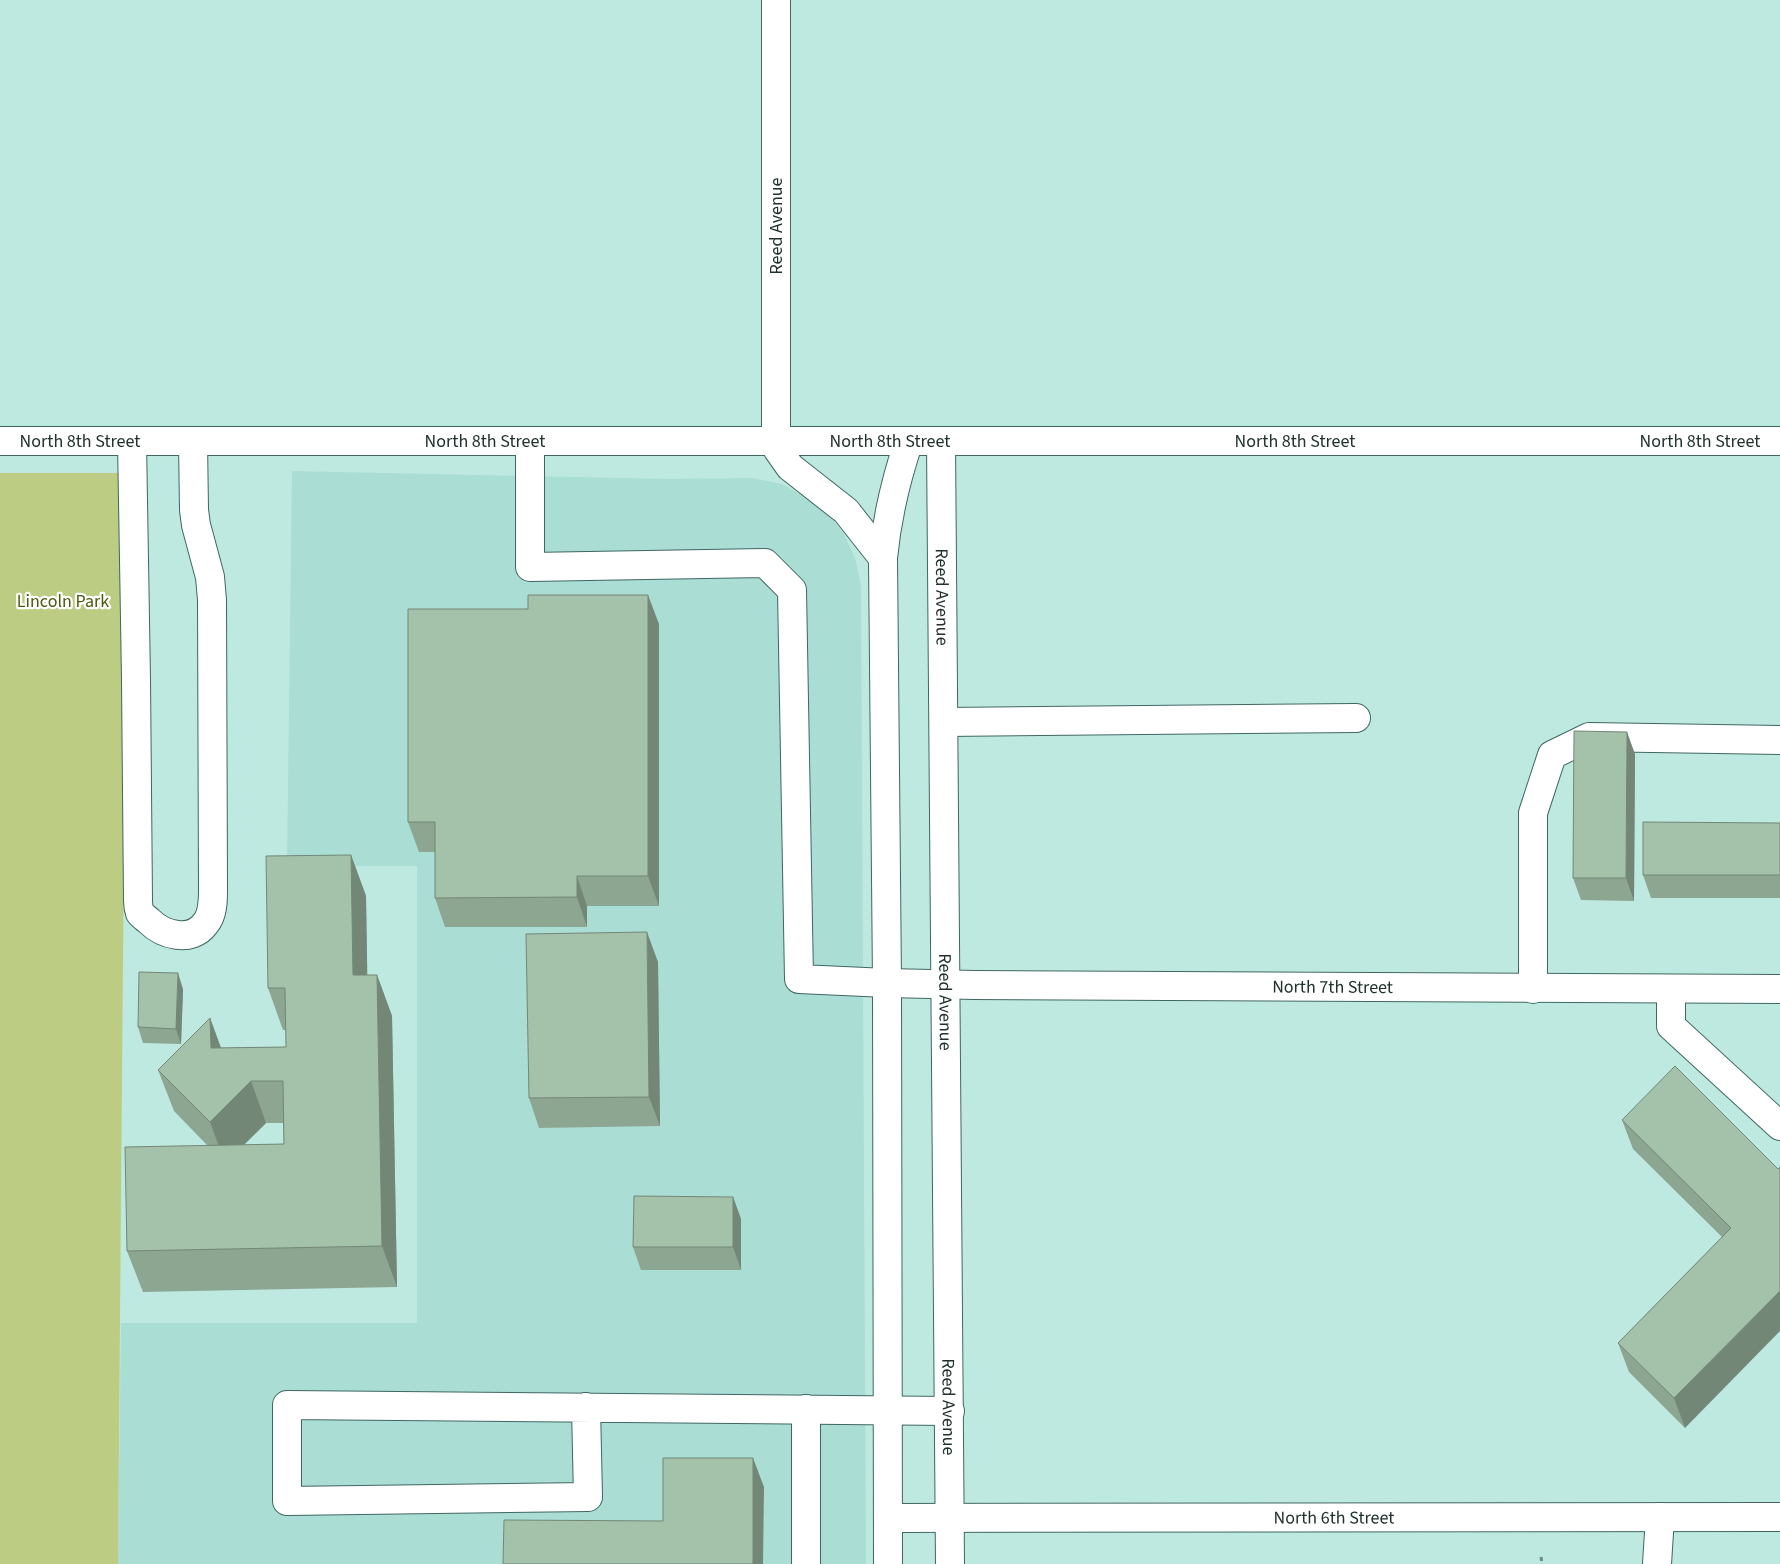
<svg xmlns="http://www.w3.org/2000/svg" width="1780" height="1564" viewBox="0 0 1780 1564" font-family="'Source Sans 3',sans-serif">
  <rect width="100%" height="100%" fill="#bee9e1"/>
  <path fill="#aaddd4" d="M292,471L668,479L752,478L782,484L807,498L828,513L845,536L856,561L861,587L866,1564H118L121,1323H417V866H287Z"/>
  <path fill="#bccc82" d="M0,473H127L118,1564H0Z"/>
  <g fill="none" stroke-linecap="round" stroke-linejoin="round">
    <defs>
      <g id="minor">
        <path d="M776,0V440L778,450L790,467L846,511L883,558"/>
        <path id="s1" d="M0,441H1780"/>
        <path d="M132,441L136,679L138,901C138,905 139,910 140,913C142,916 147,919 149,921C163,935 191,943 205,924C213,915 213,901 213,890L212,600L210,577L196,525L194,510L193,441"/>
        <path id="s2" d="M530,441V567L765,563L792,590L799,979L887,983L975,985L1780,989"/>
        <path id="s3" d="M941,441L950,1564"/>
        <path d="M944,722L1356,718"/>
        <path d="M1533,989V813L1552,755L1589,737L1780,740"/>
        <path d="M1671,989V1026L1780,1126"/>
        <path d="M586,1407L588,1497L287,1501V1405L950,1411"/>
        <path d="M806,1409V1564"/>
        <path id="s4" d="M888,1518L1780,1517"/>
        <path d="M888,1564L887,983L883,558C887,517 896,479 909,441"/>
        <path d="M1657,1564L1660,1517"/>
      </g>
    </defs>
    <use href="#minor" stroke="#406761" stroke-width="30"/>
    <path stroke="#6c8a84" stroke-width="3" stroke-dasharray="4 4" stroke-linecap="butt" d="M1541,1557L1542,1564"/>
    <use href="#minor" stroke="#fff" stroke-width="28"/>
  </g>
  <g fill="#8da692" fill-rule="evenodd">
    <path d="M659,624V906H587V927H445L435,898V852H419L408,822Z"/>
    <path d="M1635,754L1634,901L1581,900L1573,878Z"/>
    <path d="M1780,823V898H1651L1643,875Z"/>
    <path d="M351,855L366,896L367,975H377L392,1016L397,1287L143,1292L127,1251L207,1145L174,1111L158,1070L210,1018L221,1048L286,1047V1030H283L268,988ZM266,1123H283L284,1144L244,1145Z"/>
    <path d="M658,962L660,1126L539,1128L529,1098Z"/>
    <path d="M183,989L181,1044L143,1043L138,1027Z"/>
    <path d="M1622,1120L1778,1169L1685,1428L1629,1372L1618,1343L1722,1237L1633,1149Z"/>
    <path d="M733,1197L741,1219V1270H641L633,1247Z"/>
  </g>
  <g fill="#738777">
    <path d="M648,595L659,624V906L648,876Z"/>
    <path d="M1627,732L1635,754L1634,901L1626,878Z"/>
    <path d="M351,855L366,896L368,1017L353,975Z"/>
    <path d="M577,876L587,906V927L577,897Z"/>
    <path d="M647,932L658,962L660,1126L649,1097Z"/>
    <path d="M178,973L183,989L181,1044L176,1029Z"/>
    <path d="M377,975L392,1016L397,1287L382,1246Z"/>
    <path d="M210,1018L225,1059L211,1048Z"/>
    <path d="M251,1081L266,1123L225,1163L210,1122Z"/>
    <path d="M733,1197L741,1219V1270L733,1247Z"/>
    <path d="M1780,1291V1331L1685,1428L1674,1398Z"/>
    <path d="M753,1458L764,1487L763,1564H753Z"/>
  </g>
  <g fill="#a4c1aa" stroke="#738777">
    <path d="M528,595H648V876H577V897L435,898V822H408V609H528Z"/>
    <path d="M1574,731L1627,732L1626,878H1573Z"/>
    <path d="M1643,822L1780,823V875H1643Z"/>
    <path d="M351,855L353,975H377L382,1246L127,1251L125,1147L284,1144L283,1081H251L210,1122L158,1070L210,1018L211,1048L286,1047L285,988H268L266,856Z"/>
    <path d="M647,932L649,1097L529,1098L526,934Z"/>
    <path d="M139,972L178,973L176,1029L138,1027Z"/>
    <path d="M1675,1066L1778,1169L1780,1167V1291L1674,1398L1618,1343L1731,1228L1622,1120Z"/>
    <path d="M634,1196L733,1197V1247H633Z"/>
    <path d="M663,1458H753V1564H503L504,1520L663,1521Z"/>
  </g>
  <g text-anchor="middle" stroke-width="4.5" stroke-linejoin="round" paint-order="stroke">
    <g font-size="18" fill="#20312e" stroke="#fff">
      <text transform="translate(776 226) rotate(-90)" y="6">Reed Avenue</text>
      <text dy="6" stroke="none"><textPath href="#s1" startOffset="80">North 8th Street</textPath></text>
      <text dy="6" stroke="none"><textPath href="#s1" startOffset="485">North 8th Street</textPath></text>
      <text dy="6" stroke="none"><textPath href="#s1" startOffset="890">North 8th Street</textPath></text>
      <text dy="6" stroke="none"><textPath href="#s1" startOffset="1295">North 8th Street</textPath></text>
      <text dy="6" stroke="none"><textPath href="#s1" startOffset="1700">North 8th Street</textPath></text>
      <text dy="6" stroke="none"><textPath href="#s3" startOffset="156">Reed Avenue</textPath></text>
      <text dy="6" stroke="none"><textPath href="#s2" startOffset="1322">North 7th Street</textPath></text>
      <text dy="6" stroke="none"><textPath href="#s3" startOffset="561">Reed Avenue</textPath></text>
      <text dy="6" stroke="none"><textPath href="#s3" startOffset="966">Reed Avenue</textPath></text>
      <text dy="6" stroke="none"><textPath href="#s4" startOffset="446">North 6th Street</textPath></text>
    </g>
    <g font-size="18" fill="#4d590d" stroke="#fff">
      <text x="63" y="607">Lincoln Park</text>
    </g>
  </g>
</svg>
